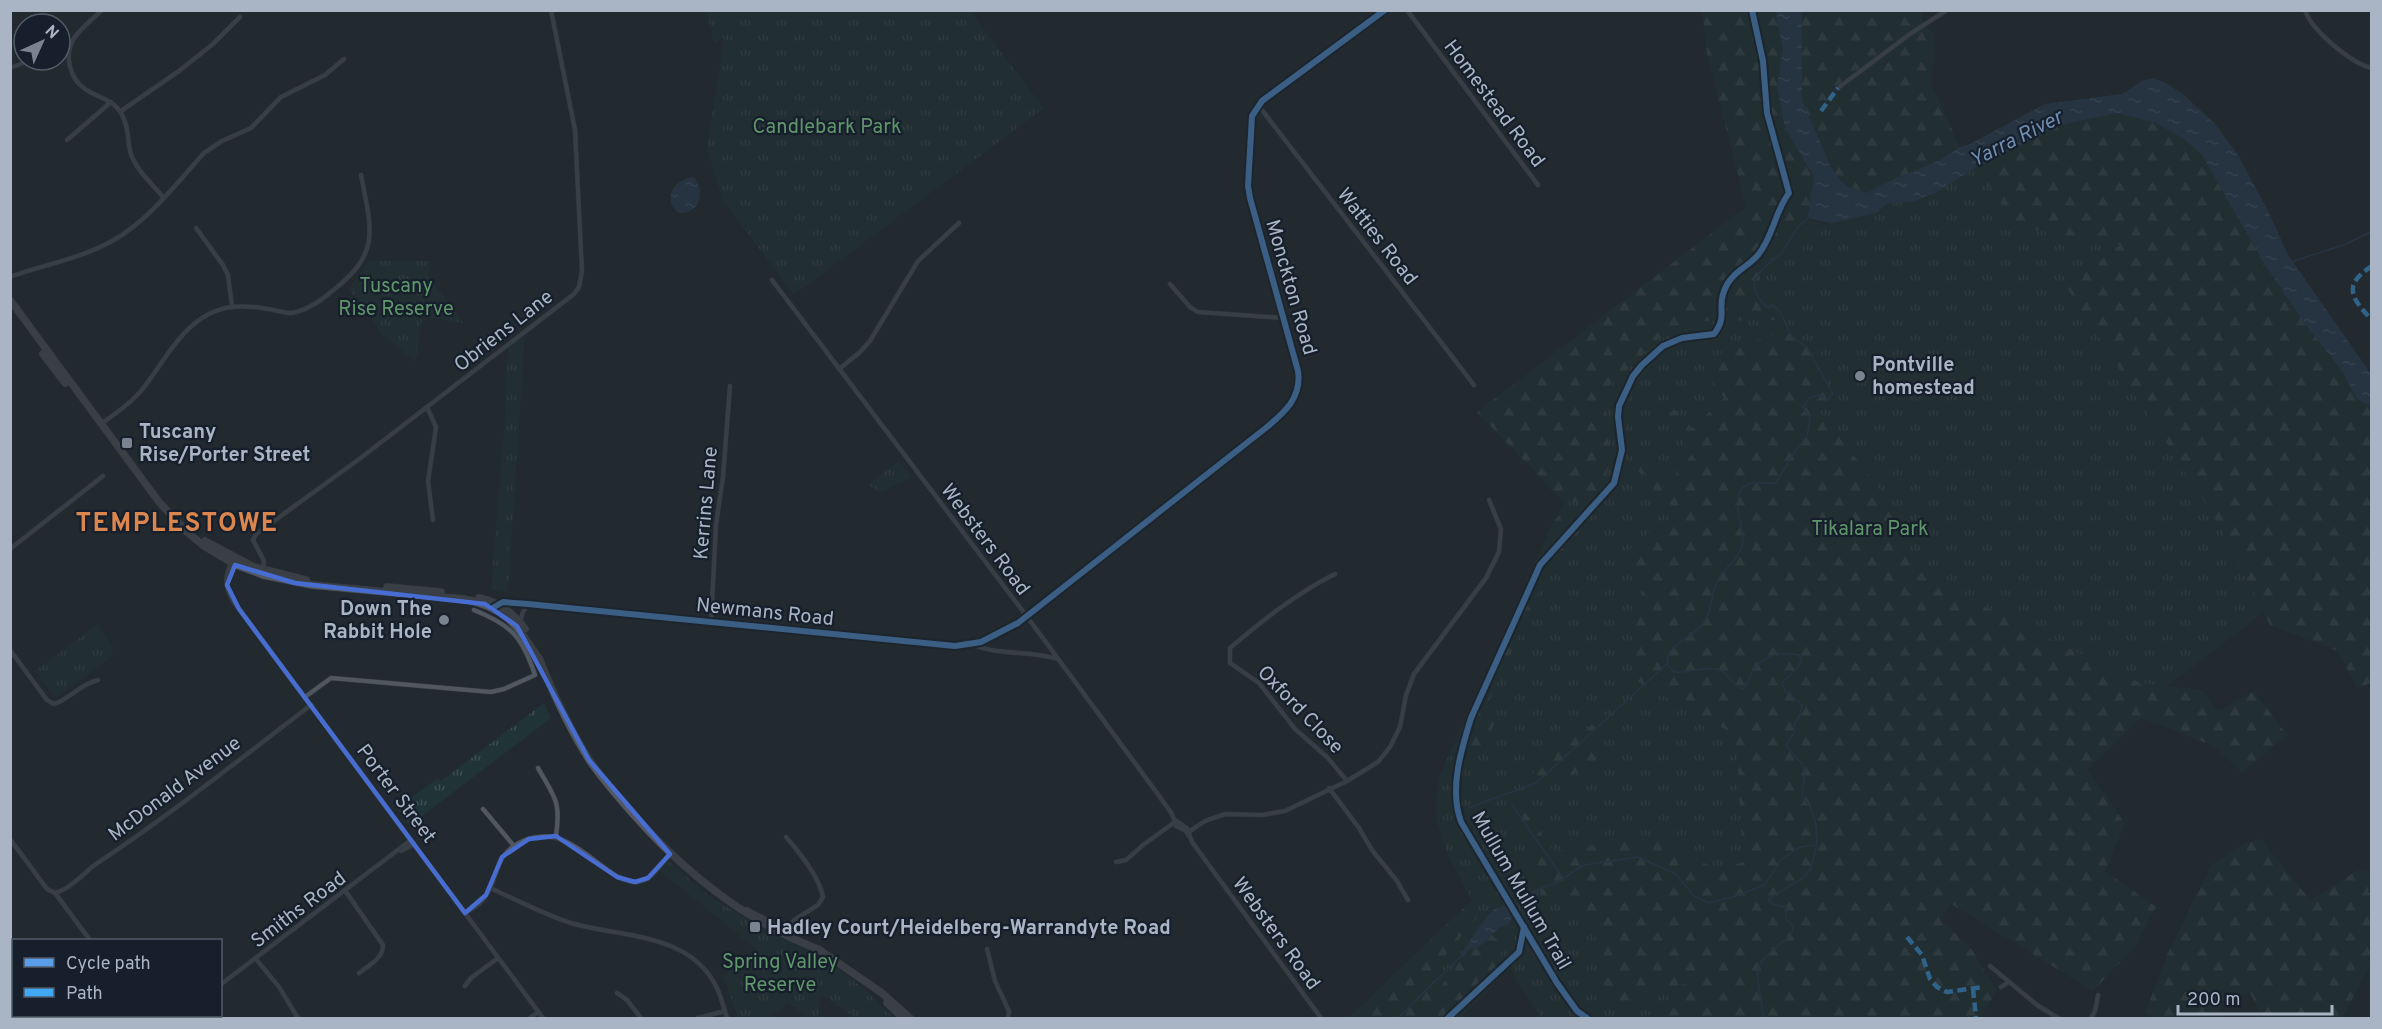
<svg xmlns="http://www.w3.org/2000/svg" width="2382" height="1029" viewBox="0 0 2382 1029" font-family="Overpass,sans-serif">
  <defs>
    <pattern id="grass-tufts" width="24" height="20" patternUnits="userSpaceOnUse" patternTransform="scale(1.5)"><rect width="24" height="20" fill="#203336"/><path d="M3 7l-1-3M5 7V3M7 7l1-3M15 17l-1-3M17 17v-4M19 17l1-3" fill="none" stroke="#3e4e51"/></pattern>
    <pattern id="forest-firs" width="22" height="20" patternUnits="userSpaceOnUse" patternTransform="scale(1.5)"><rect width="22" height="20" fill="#203336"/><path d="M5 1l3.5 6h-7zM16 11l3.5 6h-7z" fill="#3e4e51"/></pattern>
    <pattern id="water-ripples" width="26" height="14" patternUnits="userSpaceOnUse" patternTransform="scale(1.5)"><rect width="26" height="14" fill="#2c4159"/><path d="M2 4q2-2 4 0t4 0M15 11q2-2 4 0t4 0" fill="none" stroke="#485a6f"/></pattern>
  </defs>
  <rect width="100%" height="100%" fill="#232930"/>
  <g fill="url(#grass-tufts)">
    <path d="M707,11H970L1044,108L794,295L722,199L707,148L724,38L714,44Z"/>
    <path d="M2047,131L2357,399L2371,406V530L1919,877L1725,1018H1542L1509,968L1459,1018H1349L1472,900L1448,856L1435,815L1439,777L1564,502L1477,412L1746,207L1826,224L1876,213L1887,204L1915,201L1937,192L1975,168Z"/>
    <path d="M370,261H430L428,276L464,323L422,317L416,362L383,335L348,288Z"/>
    <path d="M525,336L508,593L491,589L504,429L508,348Z"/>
    <path d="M899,461L912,477L880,493L868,484Z"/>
    <path d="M97,625L114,648L110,658L58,697H54L35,671Z"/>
    <path d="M544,703L551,718L410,825L397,808L438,778L441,781Z"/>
    <path d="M668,861L708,895L766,931L822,957L863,988L894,1018H856L821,995L818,1018H806L804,1014L788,1003L768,1018H738L723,976L757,950L659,870Z"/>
  </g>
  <g fill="url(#forest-firs)">
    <path d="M1702,11H1775L1783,49L1777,88L1785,128L1814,177L1808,215L1810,219L1760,272V301L1769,306L1774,305C1780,310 1782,312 1782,320L1705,321L1657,340L1607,388L1605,430L1613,459L1592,503L1564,501L1477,412L1746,207L1707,53Z"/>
    <path d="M1802,11H1922V20L1934,35L1932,85L1960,147L1938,161L1885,183L1867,193L1849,187L1835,175L1802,100Z"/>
    <path d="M2117,113L2156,123L2184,139L2202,155L2262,260L2305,324L2343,372L2357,399L2371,406V683L2357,688L2337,651L2270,625L2218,523L2067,288L2120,245L2021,227L1975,168L2047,131L2062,125Z"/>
    <path d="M1789,333L1792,337L1807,347L1833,394L1828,401L1814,404L1895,509L1898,533L1926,578L2140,683L2202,690L2218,711L2254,691L2287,735L2242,773L2214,746L2141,718L2088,769L2125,824L2105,871L2156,907L2136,946L2093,991L1951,904L1941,919L1973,951L1997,992L1980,1018H1654L1647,1016L1684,1003L1693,981L1604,1007V955L1579,901L1543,897L1524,866L1536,857L1507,812L1517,802L1554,851L1650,838L1719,870L1743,862L1736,735L1633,679L1635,630L1645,583L1621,561L1640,538L1680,513L1652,488L1646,473L1640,474L1631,455L1633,446L1648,451L1665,489L1693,453L1664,420L1674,409L1692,428L1724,398L1704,368L1726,349L1740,348L1768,336Z"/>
    <path d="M1558,516L1578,537L1548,573L1487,705L1495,723L1467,775L1456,742L1552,524Z"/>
    <path d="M1612,718L1591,768L1533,788L1528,778L1576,732Z"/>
    <path d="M2261,839L2310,900L2358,870L2371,872V887L2368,892L2371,893V964L2342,1018H2263L2250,993L2224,994L2218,1018H2155L2145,1013L2167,955L2211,865L2242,844Z"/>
    <path d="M1473,899L1481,913L1427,977L1439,989L1470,948L1476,950L1492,935L1506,948L1493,961L1509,968L1459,1018H1349Z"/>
  </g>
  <g fill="url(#water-ripples)">
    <path d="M1775,11H1802V100L1831,167L1841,181L1849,187L1867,193L1885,183L1938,161L1960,147L1970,144L2045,104L2122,94L2142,81L2153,78L2166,83L2184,95L2215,124L2238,155L2268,211L2288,255L2371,374V406L2357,399L2343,372L2305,324L2262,260L2202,155L2184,139L2156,123L2117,113L2062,125L1975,168L1937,192L1915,201L1887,204L1876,213L1831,223L1810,219L1808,215L1814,177L1785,128L1777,88L1783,49Z"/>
    <path d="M693,177C706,190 701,214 679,213L672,206C667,190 677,180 693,177Z"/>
    <path d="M1502,906L1509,907L1513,912L1510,923L1499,928L1476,950L1470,948L1463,957L1461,955C1470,942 1487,909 1502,906Z"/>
  </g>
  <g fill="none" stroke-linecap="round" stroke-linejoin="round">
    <g stroke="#2c4159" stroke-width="1.5">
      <path d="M2291,262L2346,244L2372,231"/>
      <path d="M1512,805L1563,878"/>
      <path d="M1468,808L1536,783L1668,663"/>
      <path d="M1510,910L1537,890L1557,882L1584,865L1638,857L1676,874L1694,896L1708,903L1733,897L1764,885L1782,859L1800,847L1815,845"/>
      <path d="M1398,1018L1461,956"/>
      <path d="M1764,1018C1762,1012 1762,1006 1761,1000C1756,970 1753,964 1780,944C1787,938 1793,936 1793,926L1786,919V907L1772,904L1768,899L1803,878L1810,870L1817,845L1816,825L1811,809L1802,795L1805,773L1803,765L1786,746L1794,733L1795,723L1800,715L1802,705L1785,691L1782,683C1789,675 1797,670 1802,660L1799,655C1782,652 1767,653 1755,668C1749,675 1750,682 1742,689C1731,686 1730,672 1717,669C1704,666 1688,674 1674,672L1669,667L1667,657C1671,645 1694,635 1703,624C1713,611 1710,594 1718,580C1724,568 1738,560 1742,547C1748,529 1724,494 1749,484C1756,481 1768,484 1776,483L1795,451L1807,436L1810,418L1803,407L1810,397L1820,395L1828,401L1829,397L1833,394L1807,347L1792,337L1780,312L1774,306L1769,308C1758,300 1755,294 1754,281L1763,268L1781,254L1798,227L1810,216"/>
    </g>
    <defs>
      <g id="street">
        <path d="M102,10C93,19 79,29 73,40C64,56 70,79 85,89C98,98 114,99 122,115C131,132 126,140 131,154C136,170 154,186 164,198"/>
        <path d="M1407,10L1538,185"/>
        <path d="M2305,10C2311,30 2352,64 2372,68"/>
        <path d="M60,51H69"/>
        <path d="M10,68L31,60"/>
        <path d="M1838,88L1910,34L1947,10"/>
        <path d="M1258,105L1474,385"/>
        <path d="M121,111L179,71L213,44L240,17"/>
        <path d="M67,140L111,102"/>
        <path d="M196,228L223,265L228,275L232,306"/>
        <path d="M10,277C39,266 70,261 98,248C143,229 172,188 204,153L222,141L251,128L281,97L325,75L344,59"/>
        <path d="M772,280L1028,618L1157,793L1172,814L1176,826L1186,831L1189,836"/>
        <path d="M1170,284L1190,307L1198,312L1284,318"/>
        <path d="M839,369L859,353L870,341L918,261L959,223"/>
        <path d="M427,407L436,427L428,481L433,520"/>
        <path d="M102,423C115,414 130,404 141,391C161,367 175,336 202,318C223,304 245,305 268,309C275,310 283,313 291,313C306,311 319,302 331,292C381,254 372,231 361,175"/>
        <path d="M10,549L103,476"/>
        <path d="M232,563C223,576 226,589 233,601L543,1018"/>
        <path d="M263,569L264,561L253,540L256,534L358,460L574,294L579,287L582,271L575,130L551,10"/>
        <path d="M1335,574C1297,593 1263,620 1230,648V663L1259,683L1295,729L1327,757L1347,781"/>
        <path d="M228,582L235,564"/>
        <path d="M497,605L503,602L528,604L955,646L981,642L1018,623L1267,427C1285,412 1302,397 1298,371L1250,198L1248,186L1252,116L1262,101L1385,10"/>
        <path d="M520,622L523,612L528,604"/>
        <path d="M711,623L716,525L723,477L730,386"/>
        <path d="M974,645C1000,656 1030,650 1058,659"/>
        <path d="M10,650L47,700L54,704C70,699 80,684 98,680"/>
        <path d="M305,697L331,678L491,692L504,689L535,675C522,636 511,625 474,610"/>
        <path d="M538,768C555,798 561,801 556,836"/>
        <path d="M1329,788L1359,828L1372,850L1397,881L1408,900"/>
        <path d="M483,809L514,846"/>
        <path d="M1175,820L1187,828L1192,842L1321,1018"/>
        <path d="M1187,833L1205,821L1225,814L1262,815L1285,811L1347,781L1378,762L1390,747L1400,727L1406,695L1414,674L1486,578L1499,552L1501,529L1489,500"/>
        <path d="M10,839L47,889L55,893L90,940"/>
        <path d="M401,851L414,844"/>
        <path d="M1116,862L1126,860L1143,845L1175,822"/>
        <path d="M490,888C517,900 543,914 571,923C622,938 690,932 717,988C721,997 724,1008 727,1018"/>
        <path d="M346,892L383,945C383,959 369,965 359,973"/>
        <path d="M55,893C69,890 84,873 96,864C170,815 240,759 311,705"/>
        <path d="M465,913C470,910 476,907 480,903C502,881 489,853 528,839C580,821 614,901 648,878C656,873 664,861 670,854"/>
        <path d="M786,932L794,920L818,905L823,897C820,878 799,852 786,837"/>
        <path d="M987,949L995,981L1009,1011L1008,1018"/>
        <path d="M256,959L279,987L298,1018"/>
        <path d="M1990,966L2037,1005L2058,1018"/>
        <path d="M220,985L411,840"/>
        <path d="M465,986L471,978L498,958"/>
        <path d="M2001,987L2009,982"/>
        <path d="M617,993L627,1000L641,1018"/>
        <path d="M10,1003L14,1007"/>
        <path d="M20,1016L22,1018"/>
        <path d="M176,1018L180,1016"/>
        <path d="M530,1018L538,1012"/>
        <path d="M698,1018L725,1011"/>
        <path d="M2091,1018L2095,1011L2098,995"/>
      </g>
      <g id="primary">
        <path d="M10,300L159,502L187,532L204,546L234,564L263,575L312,585L464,599C508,608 516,625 540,660"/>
        <path d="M43,354L65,383"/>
        <path d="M205,541L254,567L306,580"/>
        <path d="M387,587L441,592"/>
        <path d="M479,598C499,602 513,612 525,629"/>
        <path d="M539,658C553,693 570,730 590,761C603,780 618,797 633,814C686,874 746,922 820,950"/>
        <path d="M747,911L785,931"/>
        <path d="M818,949L882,993L910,1018"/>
        <path d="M887,1003L903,1018"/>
      </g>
    </defs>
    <use href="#street" stroke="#3f444a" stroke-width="5"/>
    <use href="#primary" stroke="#40454d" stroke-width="8"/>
    <use href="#street" stroke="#515760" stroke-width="4"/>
    <use href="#primary" stroke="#545961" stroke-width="7"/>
    <g stroke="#3fa9f5" stroke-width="4.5" stroke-dasharray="9 4.5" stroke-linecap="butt">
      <path d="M1821,111L1838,88"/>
      <path d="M2372,266C2342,285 2351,298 2372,320"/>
      <path d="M1907,937L1922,955L1930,979L1937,987L1947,992L1983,987"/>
      <path d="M1973,989L1976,1018"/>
    </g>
    <defs>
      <g id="cycleway">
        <path d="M494,607L503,602L528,604L955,646L981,642L1018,623L1267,427C1285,412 1302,397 1298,371L1250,198L1248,186L1252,116L1262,101L1385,10"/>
        <path d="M1448,1018L1519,952L1524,927"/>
        <path d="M1587,1018L1577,1011L1557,983L1461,822C1449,789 1461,750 1471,718L1540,565L1614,483L1622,450L1618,417L1619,406L1633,376L1642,365L1663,346L1682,338L1714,334C1728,316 1717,309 1724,291C1730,273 1747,268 1758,255C1773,237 1775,211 1789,193L1767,113L1763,61L1752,10"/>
      </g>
    </defs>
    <use href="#cycleway" stroke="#161f2b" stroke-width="10"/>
    <use href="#cycleway" stroke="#5a9eea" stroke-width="6"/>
  </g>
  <path d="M0 0H2382V1029H0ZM235,565L295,583L485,604L517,626L589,760L670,854L648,878L635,882L617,877L556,836L529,839L502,857L486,895L465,913L239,609L227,585Z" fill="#232930" fill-opacity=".55" fill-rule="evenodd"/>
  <path fill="none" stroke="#476dd2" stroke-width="4.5" stroke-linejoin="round" d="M235,565L295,583L485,604L517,626L589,760L670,854L648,878L635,882L617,877L556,836L529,839L502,857L486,895L465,913L239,609L227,585Z"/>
  <g fill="#7a8490" stroke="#161f2b" stroke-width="2">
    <circle cx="1860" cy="376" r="6"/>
    <rect x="121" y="437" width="12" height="12" rx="3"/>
    <circle cx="444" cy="620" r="6"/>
    <rect x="749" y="921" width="12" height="12" rx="3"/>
  </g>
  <g text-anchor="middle" stroke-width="4.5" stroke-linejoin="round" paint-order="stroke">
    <g font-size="20" fill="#a9b5c4" stroke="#161f2b">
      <text transform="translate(1495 103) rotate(53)" y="7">Homestead Road</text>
      <text transform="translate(1378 236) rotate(52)" y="7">Watties Road</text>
      <text transform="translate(1292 287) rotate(74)" y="7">Monckton Road</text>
      <text transform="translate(503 330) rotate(-38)" y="7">Obriens Lane</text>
      <text transform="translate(705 503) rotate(-85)" y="7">Kerrins Lane</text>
      <text transform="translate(986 539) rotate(53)" y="7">Websters Road</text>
      <text transform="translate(765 611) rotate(6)" y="7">Newmans Road</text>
      <text transform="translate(1301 709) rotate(46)" y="7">Oxford Close</text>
      <text transform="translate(174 788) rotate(-37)" y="7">McDonald Avenue</text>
      <text transform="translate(397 793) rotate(53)" y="7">Porter Street</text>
      <text transform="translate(1522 890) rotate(60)" y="7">Mullum Mullum Trail</text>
      <text transform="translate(298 909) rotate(-37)" y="7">Smiths Road</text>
      <text transform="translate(1277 933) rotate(54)" y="7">Websters Road</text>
    </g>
    <g font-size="20" fill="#60966b" stroke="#161f2b">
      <text x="827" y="133">Candlebark Park</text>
      <text x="396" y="292">Tuscany<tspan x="396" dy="23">Rise Reserve</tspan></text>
      <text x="1870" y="535">Tikalara Park</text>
      <text x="780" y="968">Spring Valley<tspan x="780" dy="23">Reserve</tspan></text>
    </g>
    <g font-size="20" font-weight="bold" fill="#a9b5c4" stroke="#161f2b" text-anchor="start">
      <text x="1872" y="371">Pontville<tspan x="1872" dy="23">homestead</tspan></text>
      <text x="139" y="438">Tuscany<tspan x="139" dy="23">Rise/Porter Street</tspan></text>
      <text x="432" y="615" text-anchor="end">Down The<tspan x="432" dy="23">Rabbit Hole</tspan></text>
      <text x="767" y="934">Hadley Court/Heidelberg-Warrandyte Road</text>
    </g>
    <g font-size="21" font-style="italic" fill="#6f8db0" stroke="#161f2b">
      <text transform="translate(2016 138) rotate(-27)" y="7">Yarra River</text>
    </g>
    <g font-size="26" font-weight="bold" letter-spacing="1.5" fill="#db864e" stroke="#161f2b">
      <text x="177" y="531">TEMPLESTOWE</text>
    </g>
  </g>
  <rect width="2382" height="1029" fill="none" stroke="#a9b5c4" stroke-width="24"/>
  <rect x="12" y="939" width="210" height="78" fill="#161f2b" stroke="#515b68" stroke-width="1.5"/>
  <rect x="24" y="958" width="30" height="9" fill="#5a9eea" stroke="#515b68" stroke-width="1.5"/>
  <text x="66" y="969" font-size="18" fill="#a9b5c4">Cycle path</text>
  <rect x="24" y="988" width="30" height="9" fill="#3fa9f5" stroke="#515b68" stroke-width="1.5"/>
  <text x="66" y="999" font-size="18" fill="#a9b5c4">Path</text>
  <g transform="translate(42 42) rotate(45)"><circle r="28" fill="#161f2b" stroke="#515b68" stroke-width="1.5"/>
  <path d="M0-4.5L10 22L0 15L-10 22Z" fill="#7a8490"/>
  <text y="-9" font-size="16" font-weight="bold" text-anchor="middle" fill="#a9b5c4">N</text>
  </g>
  <path d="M2178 1005v9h154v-9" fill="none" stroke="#a9b5c4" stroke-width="3"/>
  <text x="2187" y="1005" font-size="18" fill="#a9b5c4" stroke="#161f2b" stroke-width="4.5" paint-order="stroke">200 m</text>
</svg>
